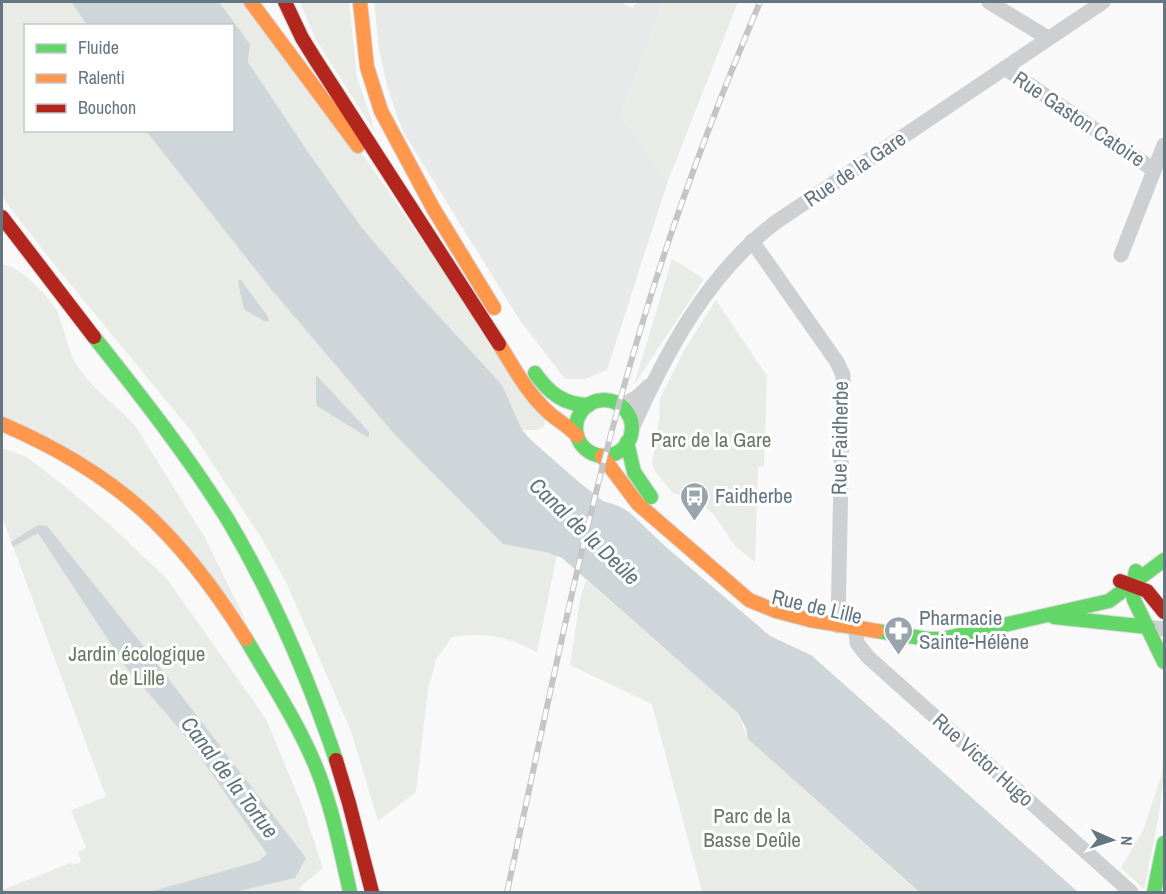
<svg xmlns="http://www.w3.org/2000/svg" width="1166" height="894" viewBox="0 0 1166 894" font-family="'Archivo Narrow',sans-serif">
  <rect width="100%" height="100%" fill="#f9f9f9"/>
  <path fill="#e8e9e9" d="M374,2H622L632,8L637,2H664L621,115L668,181L607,370L585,379H565L519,319L402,130L387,86L379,49Z"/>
  <g fill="#e8ebe6">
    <path d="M2,2H71L87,25L26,26V130L146,131L270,288L395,435L503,544L557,555L537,652C504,636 488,632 452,637L436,660L428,689L416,792L378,821L351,731L287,584L262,539L192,432L53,263L2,197Z"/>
    <path d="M219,2H251L320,92L545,420L544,427L536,430H522L516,419L423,299L362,228L308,152L248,62L250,44Z"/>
    <path d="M300,2H349L357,77L376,134L315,38Z"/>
    <path d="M664,2H738L668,181L621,115Z"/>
    <path d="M672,259L704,279L634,385Z"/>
    <path d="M2,264C6,266 11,266 15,269C27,275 51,299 57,311C65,330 67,350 78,367C94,391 118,406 136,427L204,536L247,623L193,551L2,417V313L3,312L2,310Z"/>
    <path d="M716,300L767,376L764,466L758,467L755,562L735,546L714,515L703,505L672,492L656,473L652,463L659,420L660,399L685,349Z"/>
    <path d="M2,448L25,456L62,484L109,524L167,579L266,719L303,808L323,868L299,888L303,892H2V890L71,863L72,865L81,862L78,852L86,848L71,810L106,797L2,517Z"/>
    <path d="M586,580L737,712L748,739L918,892H702L652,704L570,665L580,600Z"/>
    <path d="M1164,755C1164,801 1153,844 1144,889L1121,868L1143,830L1162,774Z"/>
  </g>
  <g fill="#ced6d9">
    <path d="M71,2H219L250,44L248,62L308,152L362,228L423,299L502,385L522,430L532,441L580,483L603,501L619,506L629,512L666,547L770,636L811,655L1078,892H919L748,739L746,728L737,712L562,558L549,553L503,544L395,435L270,288L146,131L232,130V26L87,25Z"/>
    <path d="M240,279L267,315L269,321H264L244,309L238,282Z"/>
    <path d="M316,375L369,432V438L317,406L316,401Z"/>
    <path d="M38,525L47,526L138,639L306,858L295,878L235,892H150L259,861L267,854L188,739L126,667L38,533L13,547L11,542Z"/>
  </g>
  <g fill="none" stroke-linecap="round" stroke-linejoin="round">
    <defs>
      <g id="fast">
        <path d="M94,337C141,396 188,456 228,520C273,596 308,677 336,760"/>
        <path d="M535,373C549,393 564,405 589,405"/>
        <circle cx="604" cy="428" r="28"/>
        <path d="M627,442L634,472L651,497"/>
        <path d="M1136,571L1132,589L1134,600L1164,662"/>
        <path d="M1054,617L1148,627"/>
        <path d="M877,631L928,639H942L1109,601L1164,560"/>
        <path d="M246,639C271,682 300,726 318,772C333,811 341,852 350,892"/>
        <path d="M1154,892L1164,843"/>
      </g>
      <g id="slow">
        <path d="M251,2L358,146"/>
        <path d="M360,2L367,67L381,111L433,208L494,308"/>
        <path d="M499,344C513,366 526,391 545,409C554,419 568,425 577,436"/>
        <path d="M2,424C118,474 179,532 246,639"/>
        <path d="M602,456L638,504L749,600L776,611L810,620L877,631"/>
      </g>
      <g id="jam">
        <path d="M285,2L302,38L315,59L499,344"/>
        <path d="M2,217L94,337"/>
        <path d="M1120,581L1147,591L1164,612"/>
        <path d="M336,760L349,803L372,892"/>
      </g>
    </defs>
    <use href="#fast" stroke="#d5d6d7" stroke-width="16"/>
    <use href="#slow" stroke="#d5d6d7" stroke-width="16"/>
    <use href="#jam" stroke="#d5d6d7" stroke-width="16"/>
    <g stroke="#cecfd0" stroke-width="15">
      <path d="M989,2L1048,38"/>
      <path d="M1005,68L1154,170"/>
      <path d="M752,241L837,362L843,375L838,626"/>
      <path d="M1121,255L1164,145"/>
      <path d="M620,406L636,398L649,386"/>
      <path d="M631,431C665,354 707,274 776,222L1103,2"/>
      <path d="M855,621L857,643L868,657L1131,892"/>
      <path d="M1148,627L1164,629"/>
    </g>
    <use href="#fast" stroke="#63d668" stroke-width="14"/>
    <use href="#slow" stroke="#ff974d" stroke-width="14"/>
    <use href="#jam" stroke="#b3261e" stroke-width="14"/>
    <defs>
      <path id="rail" d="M507,892C549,701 586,508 643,321C676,212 716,106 760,2"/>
    </defs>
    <use href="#rail" stroke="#c3c5c6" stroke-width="6"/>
    <use href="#rail" stroke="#fff" stroke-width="4" stroke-dasharray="11" stroke-linecap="butt"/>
  </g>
  <defs>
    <symbol id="bus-pin" viewBox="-11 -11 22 30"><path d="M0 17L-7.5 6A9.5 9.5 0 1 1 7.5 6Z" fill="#99a4ac" stroke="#fff"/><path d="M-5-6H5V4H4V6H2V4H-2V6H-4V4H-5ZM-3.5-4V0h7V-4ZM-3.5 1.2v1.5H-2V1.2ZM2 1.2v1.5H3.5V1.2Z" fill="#fff"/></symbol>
    <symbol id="pharmacy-pin" viewBox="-11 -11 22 30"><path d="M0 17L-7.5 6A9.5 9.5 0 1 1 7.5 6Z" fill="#99a4ac" stroke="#fff"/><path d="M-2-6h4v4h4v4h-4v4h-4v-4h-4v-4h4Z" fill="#fff"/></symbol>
  </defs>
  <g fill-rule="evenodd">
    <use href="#bus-pin" x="678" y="480" width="33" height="45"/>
    <use href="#pharmacy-pin" x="882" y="614" width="33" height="45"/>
  </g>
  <g text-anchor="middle" stroke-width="6" stroke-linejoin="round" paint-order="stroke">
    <g font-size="21" fill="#657683" stroke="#fff">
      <text transform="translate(1079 119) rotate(34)" y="7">Rue Gaston Catoire</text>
      <text transform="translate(855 169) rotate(-34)" y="7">Rue de la Gare</text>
      <text transform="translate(840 438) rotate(-89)" y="7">Rue Faidherbe</text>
      <text transform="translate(817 607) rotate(13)" y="7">Rue de Lille</text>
      <text transform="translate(983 760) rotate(42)" y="7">Rue Victor Hugo</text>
    </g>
    <g font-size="21" fill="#687a64" stroke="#fff">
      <text x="711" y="447">Parc de la Gare</text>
      <text x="137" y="661">Jardin écologique<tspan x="137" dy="24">de Lille</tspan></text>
      <text x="752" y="823">Parc de la<tspan x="752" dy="24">Basse Deûle</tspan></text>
    </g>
    <g font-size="21" fill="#657683" stroke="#fff" text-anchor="start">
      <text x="715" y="503">Faidherbe</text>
      <text x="919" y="625">Pharmacie<tspan x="919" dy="24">Sainte-Hélène</tspan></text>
    </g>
    <g font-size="22" font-style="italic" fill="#60757c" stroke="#fff">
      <text transform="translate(585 531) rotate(44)" y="8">Canal de la Deûle</text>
      <text transform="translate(230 777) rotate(53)" y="8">Canal de la Tortue</text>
    </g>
  </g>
  <rect width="1166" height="894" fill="none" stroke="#657683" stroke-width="6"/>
  <rect x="24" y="24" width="210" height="108" fill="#ffffff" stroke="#c1c8cd" stroke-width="1.5"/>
  <rect x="36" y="44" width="30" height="9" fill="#63d668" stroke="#c1c8cd" stroke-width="1.5"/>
  <text x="78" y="54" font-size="18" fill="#657683">Fluide</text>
  <rect x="36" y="74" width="30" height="9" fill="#ff974d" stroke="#c1c8cd" stroke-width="1.5"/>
  <text x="78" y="84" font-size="18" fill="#657683">Ralenti</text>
  <rect x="36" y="104" width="30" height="9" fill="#b3261e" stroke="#c1c8cd" stroke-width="1.5"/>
  <text x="78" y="114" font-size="18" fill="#657683">Bouchon</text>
  <g transform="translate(1112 840) rotate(93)" stroke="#ffffff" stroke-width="4.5" paint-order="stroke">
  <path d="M0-4.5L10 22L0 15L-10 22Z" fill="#657683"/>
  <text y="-9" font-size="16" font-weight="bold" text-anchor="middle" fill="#657683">N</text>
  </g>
</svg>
